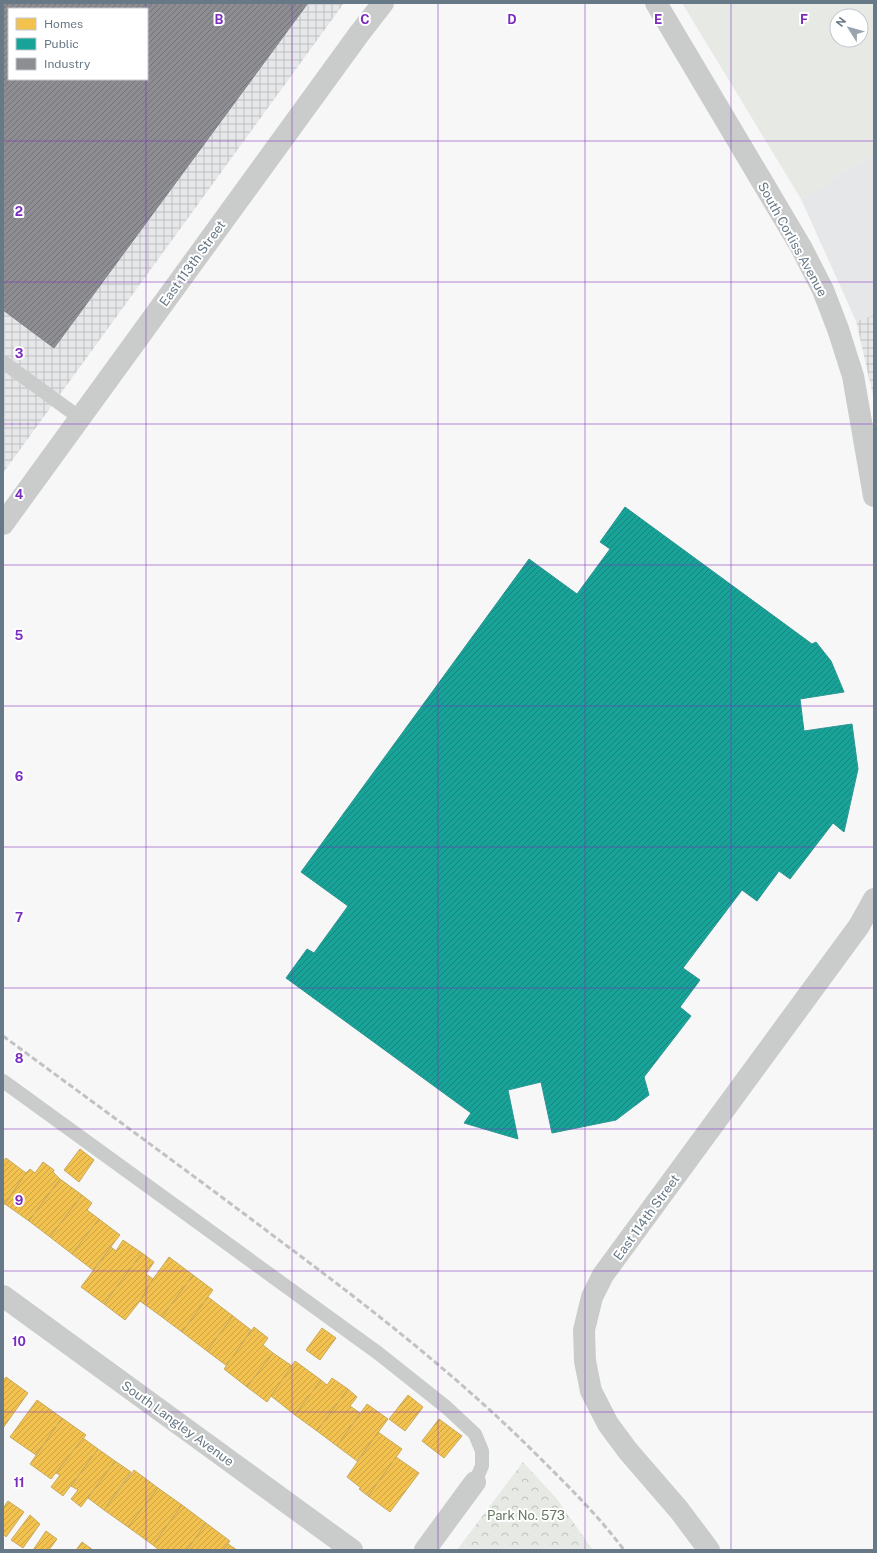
<svg xmlns="http://www.w3.org/2000/svg" width="877" height="1553" viewBox="0 0 877 1553" font-family="'Public Sans',sans-serif">
  <defs>
    <pattern id="industrial-grid" width="8" height="8" patternUnits="userSpaceOnUse"><rect width="8" height="8" fill="#e6e7e8"/><path d="M0 4h8M4 0v8" fill="none" stroke="#bec0c2"/></pattern>
    <pattern id="park-crowns" width="20" height="18" patternUnits="userSpaceOnUse"><rect width="20" height="18" fill="#e6e9e4"/><path d="M2 6a3 3 0 1 1 6 0M12 15a3 3 0 1 1 6 0" fill="none" stroke="#bec2be"/></pattern>
    <pattern id="homes-hatch" width="6" height="6" patternUnits="userSpaceOnUse"><rect width="6" height="6" fill="#f2c14e"/><path d="M-1 1l2-2M0 6l6-6M5 7l2-2" fill="none" stroke="#c8a246"/></pattern>
    <pattern id="public-hatch" width="6" height="6" patternUnits="userSpaceOnUse"><rect width="6" height="6" fill="#17a398"/><path d="M-1 1l2-2M0 6l6-6M5 7l2-2" fill="none" stroke="#19837c"/></pattern>
    <pattern id="industry-hatch" width="6" height="6" patternUnits="userSpaceOnUse"><rect width="6" height="6" fill="#8d8d92"/><path d="M-1 1l2-2M0 6l6-6M5 7l2-2" fill="none" stroke="#727378"/></pattern>
  </defs>
  <rect width="100%" height="100%" fill="#f7f7f7"/>
  <path fill="#e6e7e8" d="M874,153V315L856,321L801,199Z"/>
  <g fill="url(#industrial-grid)" fill-rule="evenodd">
    <path d="M3,3H344L3,473ZM9,9H147V79H9Z"/>
    <path d="M874,315V400L856,321Z"/>
  </g>
  <path fill="#e6e9e4" fill-rule="evenodd" d="M682,3H874V153L801,199ZM837,16H861V40H837Z"/>
  <path fill="url(#park-crowns)" d="M523,1462L556,1498L593,1550H457Z"/>
  <g fill="url(#homes-hatch)" stroke="#c8ab5f">
    <path d="M80,1149L94,1160L79,1182L64,1170Z"/>
    <path d="M6,1158L26,1173L3,1206V1162Z"/>
    <path d="M43,1162L54,1170L53,1172L60,1179L29,1221L5,1204L26,1173L30,1169L35,1173Z"/>
    <path d="M60,1179L82,1195L50,1237L29,1221Z"/>
    <path d="M82,1195L92,1203L87,1210L99,1219L72,1254L50,1237Z"/>
    <path d="M99,1219L120,1235L93,1270L72,1254Z"/>
    <path d="M123,1240L142,1253L104,1304L81,1287L111,1247L116,1251Z"/>
    <path d="M142,1253L154,1262L146,1274L153,1279L140,1301L125,1320L104,1304Z"/>
    <path d="M169,1257L193,1275L162,1317L140,1301L153,1279Z"/>
    <path d="M193,1275L213,1290L182,1332L162,1317Z"/>
    <path d="M208,1297L233,1316L207,1351L182,1332Z"/>
    <path d="M233,1316L251,1330L227,1366L207,1351Z"/>
    <path d="M254,1327L268,1338L263,1345L273,1353L247,1387L224,1369Z"/>
    <path d="M322,1328L336,1338L320,1360L306,1350Z"/>
    <path d="M273,1353L292,1366L267,1402L247,1387Z"/>
    <path d="M295,1361L321,1380L295,1415L271,1396Z"/>
    <path d="M6,1377L28,1393L3,1428V1381Z"/>
    <path d="M332,1378L348,1389L317,1431L295,1415L321,1380L327,1385Z"/>
    <path d="M348,1389L357,1397L350,1406L360,1413L337,1446L317,1431Z"/>
    <path d="M408,1395L423,1407L405,1431L389,1419Z"/>
    <path d="M37,1400L62,1418L36,1455L10,1437Z"/>
    <path d="M367,1404L388,1419L357,1461L337,1446Z"/>
    <path d="M62,1418L86,1435L51,1479L30,1464Z"/>
    <path d="M439,1419L462,1436L444,1458L422,1441Z"/>
    <path d="M378,1432L402,1449L368,1496L359,1489L361,1488L347,1477Z"/>
    <path d="M83,1438L98,1449L63,1496L51,1487L60,1475L56,1473Z"/>
    <path d="M98,1449L115,1461L81,1507L71,1499L78,1490L71,1486Z"/>
    <path d="M396,1457L419,1473L390,1512L368,1496Z"/>
    <path d="M115,1461L131,1472L104,1510L88,1498Z"/>
    <path d="M134,1470L158,1488L128,1527L104,1510Z"/>
    <path d="M158,1488L182,1505L153,1545L128,1527Z"/>
    <path d="M8,1501L24,1512L6,1537L3,1534V1508Z"/>
    <path d="M182,1505L206,1523L187,1550H159L153,1545Z"/>
    <path d="M30,1515L40,1524L23,1548L11,1540Z"/>
    <path d="M206,1523L230,1541L223,1550H187Z"/>
    <path d="M46,1531L57,1539L49,1550H33Z"/>
    <path d="M82,1542L93,1550H76Z"/>
    <path d="M228,1544L237,1550H223Z"/>
  </g>
  <path fill="url(#public-hatch)" stroke="#2f9693" d="M625,507L812,644L816,642L831,661L844,692L800,699L804,731L852,724L858,769L844,832L833,823L790,879L779,871L757,901L742,890L683,968L700,980L680,1007L691,1016L644,1077L649,1095L616,1120L552,1133L541,1082L508,1090L518,1139L464,1123L471,1113L286,978L307,949L314,953L348,906L301,872L529,559L577,594L610,549L600,542Z"/>
  <path fill="url(#industry-hatch)" stroke="#82878e" fill-rule="evenodd" d="M3,3H308L54,348L3,310ZM9,9H147V79H9Z"/>
  <g fill="none" stroke-linecap="round" stroke-linejoin="round">
    <g stroke="#cacccc" stroke-width="14">
      <path d="M3,362L80,418"/>
      <path d="M3,1081L378,1353L446,1407L475,1434L482,1451V1466L475,1482"/>
    </g>
    <g stroke="#cacccc" stroke-width="22">
      <path d="M3,524L359,34L383,3"/>
      <path d="M3,1296L352,1550"/>
      <path d="M425,1550L475,1482"/>
      <path d="M709,1550L679,1510L628,1451L608,1424L591,1391L585,1361L584,1330L592,1297L603,1275L859,926L874,899"/>
    </g>
    <path stroke="#cacccc" stroke-width="22" d="M656,3L801,247L823,290L838,329L853,376L874,496"/>
    <path stroke="#c1c2c3" stroke-width="3" stroke-dasharray="6 3" stroke-linecap="butt" d="M3,1036C98,1106 193,1175 287,1246C373,1310 457,1376 533,1451C565,1483 597,1514 624,1550"/>
  </g>
  <path fill="none" stroke="#7b2cbf" stroke-width="1" stroke-opacity="0.55" d="M146,3V9M292,3V1550M438,3V1550M585,3V1550M731,3V1550M146,79V1550M3,141H874M3,282H874M3,424H874M3,565H874M3,706H874M3,847H874M3,988H874M3,1129H874M3,1271H874M3,1412H874"/>
  <g text-anchor="middle" stroke-width="4" stroke-linejoin="round" paint-order="stroke">
    <g font-size="13" fill="#677886" stroke="#fff">
      <text transform="translate(793 239) rotate(61)" y="5">South Corliss Avenue</text>
      <text transform="translate(192 263) rotate(-54)" y="5">East 113th Street</text>
      <text transform="translate(646 1217) rotate(-54)" y="5">East 114th Street</text>
      <text transform="translate(178 1423) rotate(36)" y="5">South Langley Avenue</text>
    </g>
    <g font-size="13" fill="#667862" stroke="#fff">
      <text x="526" y="1520">Park No. 573</text>
    </g>
  </g>
  <g font-size="13" text-anchor="middle" font-weight="bold" fill="#7b2cbf" stroke="#fff" stroke-width="4" stroke-linejoin="round" paint-order="stroke">
    <text x="219" y="24">B</text>
    <text x="365" y="24">C</text>
    <text x="512" y="24">D</text>
    <text x="658" y="24">E</text>
    <text x="804" y="24">F</text>
    <text x="19" y="216">2</text>
    <text x="19" y="358">3</text>
    <text x="19" y="499">4</text>
    <text x="19" y="640">5</text>
    <text x="19" y="781">6</text>
    <text x="19" y="922">7</text>
    <text x="19" y="1063">8</text>
    <text x="19" y="1205">9</text>
    <text x="19" y="1346">10</text>
    <text x="19" y="1487">11</text>
  </g>
  <rect width="877" height="1553" fill="none" stroke="#677886" stroke-width="8"/>
  <rect x="8" y="8" width="140" height="72" fill="#ffffff" stroke="#c2c9cf"/>
  <rect x="16" y="18" width="20" height="12" fill="#f2c14e" stroke="#c2c9cf"/>
  <text x="44" y="28" font-size="12" fill="#677886">Homes</text>
  <rect x="16" y="38" width="20" height="12" fill="#17a398" stroke="#c2c9cf"/>
  <text x="44" y="48" font-size="12" fill="#677886">Public</text>
  <rect x="16" y="58" width="20" height="12" fill="#8d8d92" stroke="#c2c9cf"/>
  <text x="44" y="68" font-size="12" fill="#677886">Industry</text>
  <g transform="translate(849 28) rotate(307)"><circle r="19" fill="#ffffff" stroke="#c2c9cf"/>
  <path d="M0-3L7 15L0 10L-7 15Z" fill="#99a4ae"/>
  <text y="-6" font-size="11" font-weight="bold" text-anchor="middle" fill="#677886">N</text>
  </g>
</svg>
